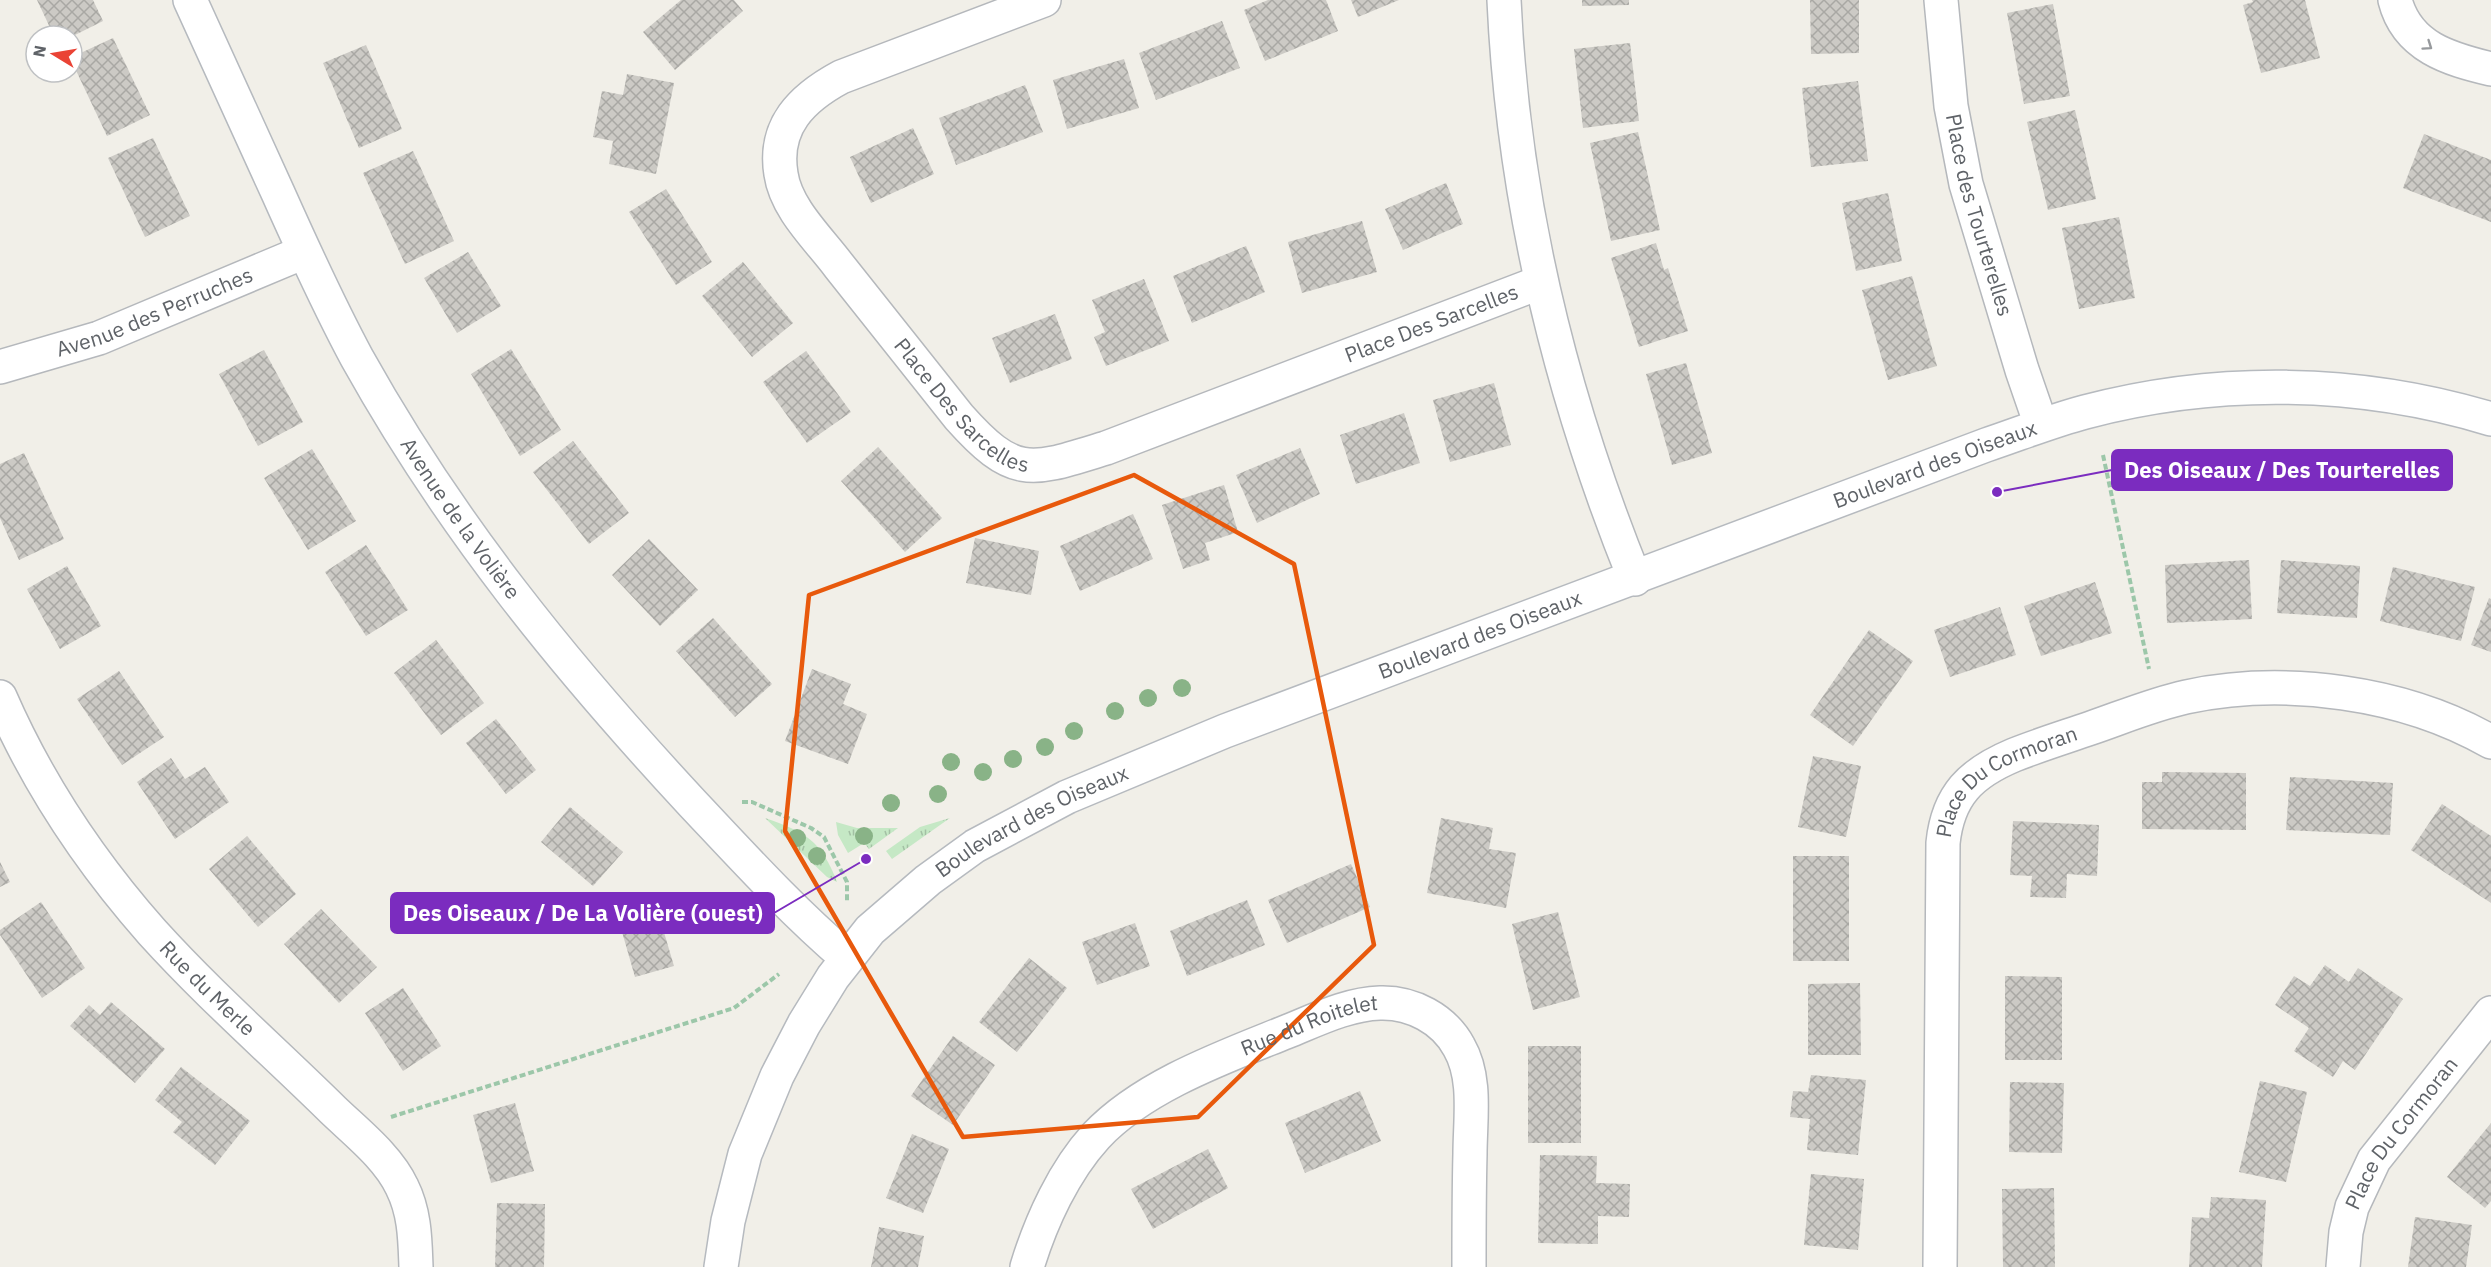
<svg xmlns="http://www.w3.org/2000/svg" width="2491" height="1267" viewBox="0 0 2491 1267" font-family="'IBM Plex Sans',sans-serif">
  <defs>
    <pattern id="grass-tufts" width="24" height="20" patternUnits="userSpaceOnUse" patternTransform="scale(1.5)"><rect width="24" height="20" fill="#c5e8c5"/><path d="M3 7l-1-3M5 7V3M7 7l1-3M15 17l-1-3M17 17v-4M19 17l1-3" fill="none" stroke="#a3c0a4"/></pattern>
    <pattern id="building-cross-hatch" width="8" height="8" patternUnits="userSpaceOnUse" patternTransform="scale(1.5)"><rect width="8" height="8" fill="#cccac5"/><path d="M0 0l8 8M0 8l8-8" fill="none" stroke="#a9a8a4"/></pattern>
  </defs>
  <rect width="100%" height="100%" fill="#f1efe8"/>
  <g fill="url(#grass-tufts)">
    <path d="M765,818C805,832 821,840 837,882L827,877Z"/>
    <path d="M950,818L892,859L886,851L920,827Z"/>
    <path d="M836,822L857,828H898L869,849L864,843L848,853L838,835Z"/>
  </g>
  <g fill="url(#building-cross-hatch)">
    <path d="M37,0H93L103,21L73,36H54Z"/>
    <path d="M681,0H734L743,11L675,70L643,32Z"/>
    <path d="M1268,0H1326L1338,31L1265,61L1244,10Z"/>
    <path d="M1351,0H1399L1358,17Z"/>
    <path d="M1582,0H1629V5L1582,6Z"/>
    <path d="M1810,0H1859V53L1811,54Z"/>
    <path d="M2252,0H2305L2320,58L2261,73L2243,5L2253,2Z"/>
    <path d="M2053,4L2070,96L2024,104L2007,13Z"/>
    <path d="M1222,21L1240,68L1156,100L1139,53Z"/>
    <path d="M113,38L150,115L107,136L72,62V57Z"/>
    <path d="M1630,43L1639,121L1583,128L1574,49Z"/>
    <path d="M366,45L402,129L359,148L323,63Z"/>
    <path d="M1124,59L1139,108L1067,129L1053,80Z"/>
    <path d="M627,74L674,83L656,174L609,164L613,141L593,137L602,91L623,95Z"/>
    <path d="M1858,81L1868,161L1811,167L1802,88Z"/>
    <path d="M1025,85L1043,132L956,165L939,118Z"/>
    <path d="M2075,110L2096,199L2048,210L2027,122Z"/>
    <path d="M913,128L934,174L871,203L850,157Z"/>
    <path d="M1638,132L1660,230L1611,241L1590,143Z"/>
    <path d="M2424,134L2491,160V222L2403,188Z"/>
    <path d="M153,138L190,216L145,237L108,158Z"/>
    <path d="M413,151L454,241L405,264L363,173Z"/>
    <path d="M1446,183L1463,224L1403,250L1385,209Z"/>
    <path d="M666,189L712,262L676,285L629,212Z"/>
    <path d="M1888,193L1902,261L1856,271L1842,203Z"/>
    <path d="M2119,217L2135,298L2079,309L2062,228Z"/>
    <path d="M1362,221L1377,272L1302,293L1288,242Z"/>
    <path d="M1656,243L1664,270L1668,268L1688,331L1639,347L1611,258Z"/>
    <path d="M1246,246L1265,292L1192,323L1173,276Z"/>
    <path d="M468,252L501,306L457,333L424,278Z"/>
    <path d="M743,262L793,323L752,357L702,296Z"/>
    <path d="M1912,276L1937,366L1888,380L1862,290Z"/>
    <path d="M1144,279L1169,341L1106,366L1094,337L1105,332L1092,300Z"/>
    <path d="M1055,314L1072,359L1010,383L992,338Z"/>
    <path d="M511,349L561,430L520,456L471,374Z"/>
    <path d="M264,350L303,422L258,446L219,374Z"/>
    <path d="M806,351L851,412L807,443L763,382Z"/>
    <path d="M1686,363L1712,453L1672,465L1646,374Z"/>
    <path d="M1494,383L1511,445L1450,462L1433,400Z"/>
    <path d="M1404,413L1420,463L1356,484L1340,435Z"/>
    <path d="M573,441L629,513L589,544L533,472Z"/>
    <path d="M878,447L942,518L905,552L841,481Z"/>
    <path d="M1300,448L1320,494L1257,523L1236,475Z"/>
    <path d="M312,449L356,521L308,550L264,478Z"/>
    <path d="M24,453L64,539L19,560L0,518V464Z"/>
    <path d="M1224,485L1238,532L1205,543L1210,560L1183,569L1162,505Z"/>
    <path d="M1133,514L1153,559L1080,591L1060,546Z"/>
    <path d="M975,538L1039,551L1031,595L966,583Z"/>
    <path d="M649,539L698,590L660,626L612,575Z"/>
    <path d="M366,545L408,610L366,636L325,572Z"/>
    <path d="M2249,560L2252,619L2167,623L2165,565Z"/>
    <path d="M2281,560L2360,566L2357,618L2277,613Z"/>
    <path d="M67,566L101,626L60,649L27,589Z"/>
    <path d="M2393,567L2475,587L2461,641L2380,621Z"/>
    <path d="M2095,582L2112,633L2041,656L2024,606Z"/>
    <path d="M2489,598L2491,599V652L2471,645Z"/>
    <path d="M2000,607L2016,655L1950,677L1934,630Z"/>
    <path d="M713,618L772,684L735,717L676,651Z"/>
    <path d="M1869,630L1913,661L1853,746L1810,715Z"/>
    <path d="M436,640L484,703L441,735L394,673Z"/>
    <path d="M812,669L851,684L843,704L867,714L848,764L785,741Z"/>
    <path d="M119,671L164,737L122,765L77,699Z"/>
    <path d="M496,719L536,770L506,794L466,743Z"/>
    <path d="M1813,756L1861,766L1846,837L1798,827Z"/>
    <path d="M171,758L185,779L205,767L229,802L175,839L137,782Z"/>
    <path d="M2162,772L2246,773V830L2142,829V782H2162Z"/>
    <path d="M2290,777L2393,783L2390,835L2286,830Z"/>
    <path d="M2442,804L2491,836V903L2411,850Z"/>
    <path d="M570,807L623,852L593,886L541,842Z"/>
    <path d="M1441,818L1493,828L1489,849L1516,853L1506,908L1427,893Z"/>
    <path d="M2013,821L2099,825L2097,876L2067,874L2066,898L2030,897L2032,876L2010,875Z"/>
    <path d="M247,836L296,894L258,927L209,869Z"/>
    <rect x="1793" y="856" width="56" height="105"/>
    <path d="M0,862L10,882L0,887Z"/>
    <path d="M1351,864L1370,907L1287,943L1268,900Z"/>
    <path d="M652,892L674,966L635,977L614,904Z"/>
    <path d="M1247,900L1265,945L1187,976L1170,931Z"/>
    <path d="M41,902L85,968L42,998L0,935V930Z"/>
    <path d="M321,909L377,967L339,1003L284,944Z"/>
    <path d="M1558,912L1580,997L1533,1010L1512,924Z"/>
    <path d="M1135,923L1150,966L1097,985L1082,942Z"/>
    <path d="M1029,958L1067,988L1017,1052L979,1022Z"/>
    <path d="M2325,965L2349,982L2358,968L2403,999L2355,1070L2343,1061L2333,1077L2294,1051L2309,1028L2275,1005L2294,976L2310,986Z"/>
    <path d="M2005,976L2062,977V1060H2005Z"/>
    <path d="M1860,983L1861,1055H1808V984Z"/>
    <path d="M403,988L441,1046L403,1071L365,1013Z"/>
    <path d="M111,1002L165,1049L135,1083L70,1026L89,1005L100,1015Z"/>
    <path d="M953,1036L995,1065L953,1125L911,1096Z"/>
    <rect x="1528" y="1046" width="53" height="97"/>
    <path d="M181,1067L250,1121L215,1165L173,1132L182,1122L155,1100Z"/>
    <path d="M1811,1075L1866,1080L1858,1155L1807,1150L1810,1119L1790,1117L1793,1091L1808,1092Z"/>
    <path d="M2260,1081L2307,1092L2286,1182L2239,1172Z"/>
    <path d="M2010,1082L2064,1083L2062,1153L2009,1152Z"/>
    <path d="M1360,1091L1381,1141L1305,1173L1285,1123Z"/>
    <path d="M515,1103L534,1171L491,1183L473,1115Z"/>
    <path d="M2491,1123V1201L2485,1208L2447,1177Z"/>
    <path d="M912,1134L949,1149L923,1213L886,1198Z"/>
    <path d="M1208,1149L1228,1188L1153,1229L1131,1189Z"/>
    <path d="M1540,1155L1597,1156L1596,1183L1630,1184L1629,1217L1598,1216V1244L1538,1243Z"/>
    <path d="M1811,1174L1864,1179L1858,1250L1804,1245Z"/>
    <path d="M2054,1188L2055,1267H2003L2002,1189Z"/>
    <path d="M2211,1197L2266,1200L2262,1267H2189L2192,1217L2209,1218Z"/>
    <path d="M497,1203L545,1204L544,1267H495Z"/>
    <path d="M2415,1217L2472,1225L2466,1267H2408Z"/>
    <path d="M879,1227L924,1236L918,1267H871Z"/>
  </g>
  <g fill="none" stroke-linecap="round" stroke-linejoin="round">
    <defs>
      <g id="street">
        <path id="s1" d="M1044,0L841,77C802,98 773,126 781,174C786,209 819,239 839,266C879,317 919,367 959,417C1015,480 1031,471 1106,448L1541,282"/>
        <path d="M1504,0C1513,199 1560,394 1635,579"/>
        <path id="s2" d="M1941,0L1951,106L1966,184L2022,370L2041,425"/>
        <path d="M2395,0C2407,47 2449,59 2491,69"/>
        <path id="s3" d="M0,367L99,338L304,252"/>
        <path id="s4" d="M0,697C37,782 91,863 152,932C209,995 273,1051 333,1110C357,1133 388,1157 402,1187C415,1213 415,1240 416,1267"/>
        <path id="s5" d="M1027,1267C1041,1221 1064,1171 1096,1136C1143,1086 1224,1057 1286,1032C1316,1020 1347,1004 1380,1003C1412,1002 1444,1019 1459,1047C1477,1078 1470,1119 1470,1154C1469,1192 1469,1229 1469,1267"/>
        <path id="s6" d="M1940,1267L1943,843C1948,795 1971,773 2014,755C2039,745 2065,737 2091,728C2123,717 2154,704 2186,697C2285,676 2404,692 2491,742"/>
        <path id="s7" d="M2343,1267L2346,1232L2352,1207L2374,1160L2491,1013"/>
      </g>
      <g id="secondary">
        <path id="s8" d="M190,0C219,64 249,129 278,193C303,249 328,304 357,358C450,525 563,664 693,804C743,857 792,911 847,958"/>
        <path id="s9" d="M721,1267L728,1221L745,1154L777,1076L804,1024L833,977L870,930L928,880L975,846L1067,797L1225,731L1986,445C2019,434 2051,421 2085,412C2218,377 2359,379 2491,419"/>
      </g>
    </defs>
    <use href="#street" stroke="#b5b8bc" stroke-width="36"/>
    <use href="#secondary" stroke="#b6babf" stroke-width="36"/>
    <g stroke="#9cc7a9" stroke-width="4" stroke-dasharray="6 3" stroke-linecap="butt">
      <path d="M2103,455L2149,669"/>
      <path d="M742,802H752L811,828L824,837L847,882V901"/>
      <path d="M391,1117L734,1008L779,974"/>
    </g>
    <use href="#street" stroke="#fff" stroke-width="33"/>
    <use href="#secondary" stroke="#fff" stroke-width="33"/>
  </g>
  <g fill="#89b387">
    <circle cx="1182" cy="688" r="9"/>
    <circle cx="1148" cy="698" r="9"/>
    <circle cx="1115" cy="711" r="9"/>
    <circle cx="1074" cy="731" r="9"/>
    <circle cx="1045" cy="747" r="9"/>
    <circle cx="1013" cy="759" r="9"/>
    <circle cx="951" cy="762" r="9"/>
    <circle cx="983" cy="772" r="9"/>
    <circle cx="938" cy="794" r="9"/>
    <circle cx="891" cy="803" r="9"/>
    <circle cx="864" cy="836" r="9"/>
    <circle cx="797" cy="838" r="9"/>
    <circle cx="817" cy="856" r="9"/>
  </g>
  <defs><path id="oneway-chevron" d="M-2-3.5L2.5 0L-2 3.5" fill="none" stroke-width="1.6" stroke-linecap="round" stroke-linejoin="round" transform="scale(1.5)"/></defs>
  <use stroke="#979a9d" href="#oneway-chevron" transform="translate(2428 46) rotate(35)"/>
  <path fill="none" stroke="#e8590c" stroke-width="4.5" stroke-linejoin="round" d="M1134,475L1294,564L1374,945L1198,1117L963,1137L785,831L809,595Z"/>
  <g text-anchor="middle" stroke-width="5" stroke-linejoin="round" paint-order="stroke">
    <g font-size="21" fill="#5f6368" stroke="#fff">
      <text dy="7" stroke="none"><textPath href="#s2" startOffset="219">Place des Tourterelles</textPath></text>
      <text dy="7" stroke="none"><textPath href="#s3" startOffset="164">Avenue des Perruches</textPath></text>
      <text dy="7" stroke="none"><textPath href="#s1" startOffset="1158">Place Des Sarcelles</textPath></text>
      <text dy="7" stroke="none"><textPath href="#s1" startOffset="638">Place Des Sarcelles</textPath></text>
      <text dy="7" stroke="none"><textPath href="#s9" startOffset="1542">Boulevard des Oiseaux</textPath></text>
      <text dy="7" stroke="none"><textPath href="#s8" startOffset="586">Avenue de la Volière</textPath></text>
      <text dy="7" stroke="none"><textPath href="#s9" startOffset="1056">Boulevard des Oiseaux</textPath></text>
      <text dy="7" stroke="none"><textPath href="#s6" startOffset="520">Place Du Cormoran</textPath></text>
      <text dy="7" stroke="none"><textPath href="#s9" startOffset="570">Boulevard des Oiseaux</textPath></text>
      <text dy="7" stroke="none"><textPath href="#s4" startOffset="360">Rue du Merle</textPath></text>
      <text dy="7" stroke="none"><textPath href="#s5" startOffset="392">Rue du Roitelet</textPath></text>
      <text dy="7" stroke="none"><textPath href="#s7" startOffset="150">Place Du Cormoran</textPath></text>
    </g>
  </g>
  <path fill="none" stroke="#7b2cbf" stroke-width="2" d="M1997 492L2112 470M866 859L774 913"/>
  <g fill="#7b2cbf" stroke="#fff" stroke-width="2">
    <circle cx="1997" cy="492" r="6"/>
    <circle cx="866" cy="859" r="6"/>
  </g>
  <g fill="#7b2cbf" stroke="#7b2cbf" stroke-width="2">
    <rect x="2112" y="450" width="340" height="40" rx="6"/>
    <rect x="391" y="893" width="383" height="40" rx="6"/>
  </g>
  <g font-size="22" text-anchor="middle" font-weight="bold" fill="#fff">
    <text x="2282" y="478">Des Oiseaux / Des Tourterelles</text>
    <text x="583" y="921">Des Oiseaux / De La Volière (ouest)</text>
  </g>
  <g transform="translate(54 54) rotate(281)"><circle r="28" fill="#ffffff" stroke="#bfc1c3" stroke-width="1.5"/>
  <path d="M0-4.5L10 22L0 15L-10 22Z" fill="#ea4335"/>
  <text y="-9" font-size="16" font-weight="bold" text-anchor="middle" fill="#5f6368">N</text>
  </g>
</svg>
